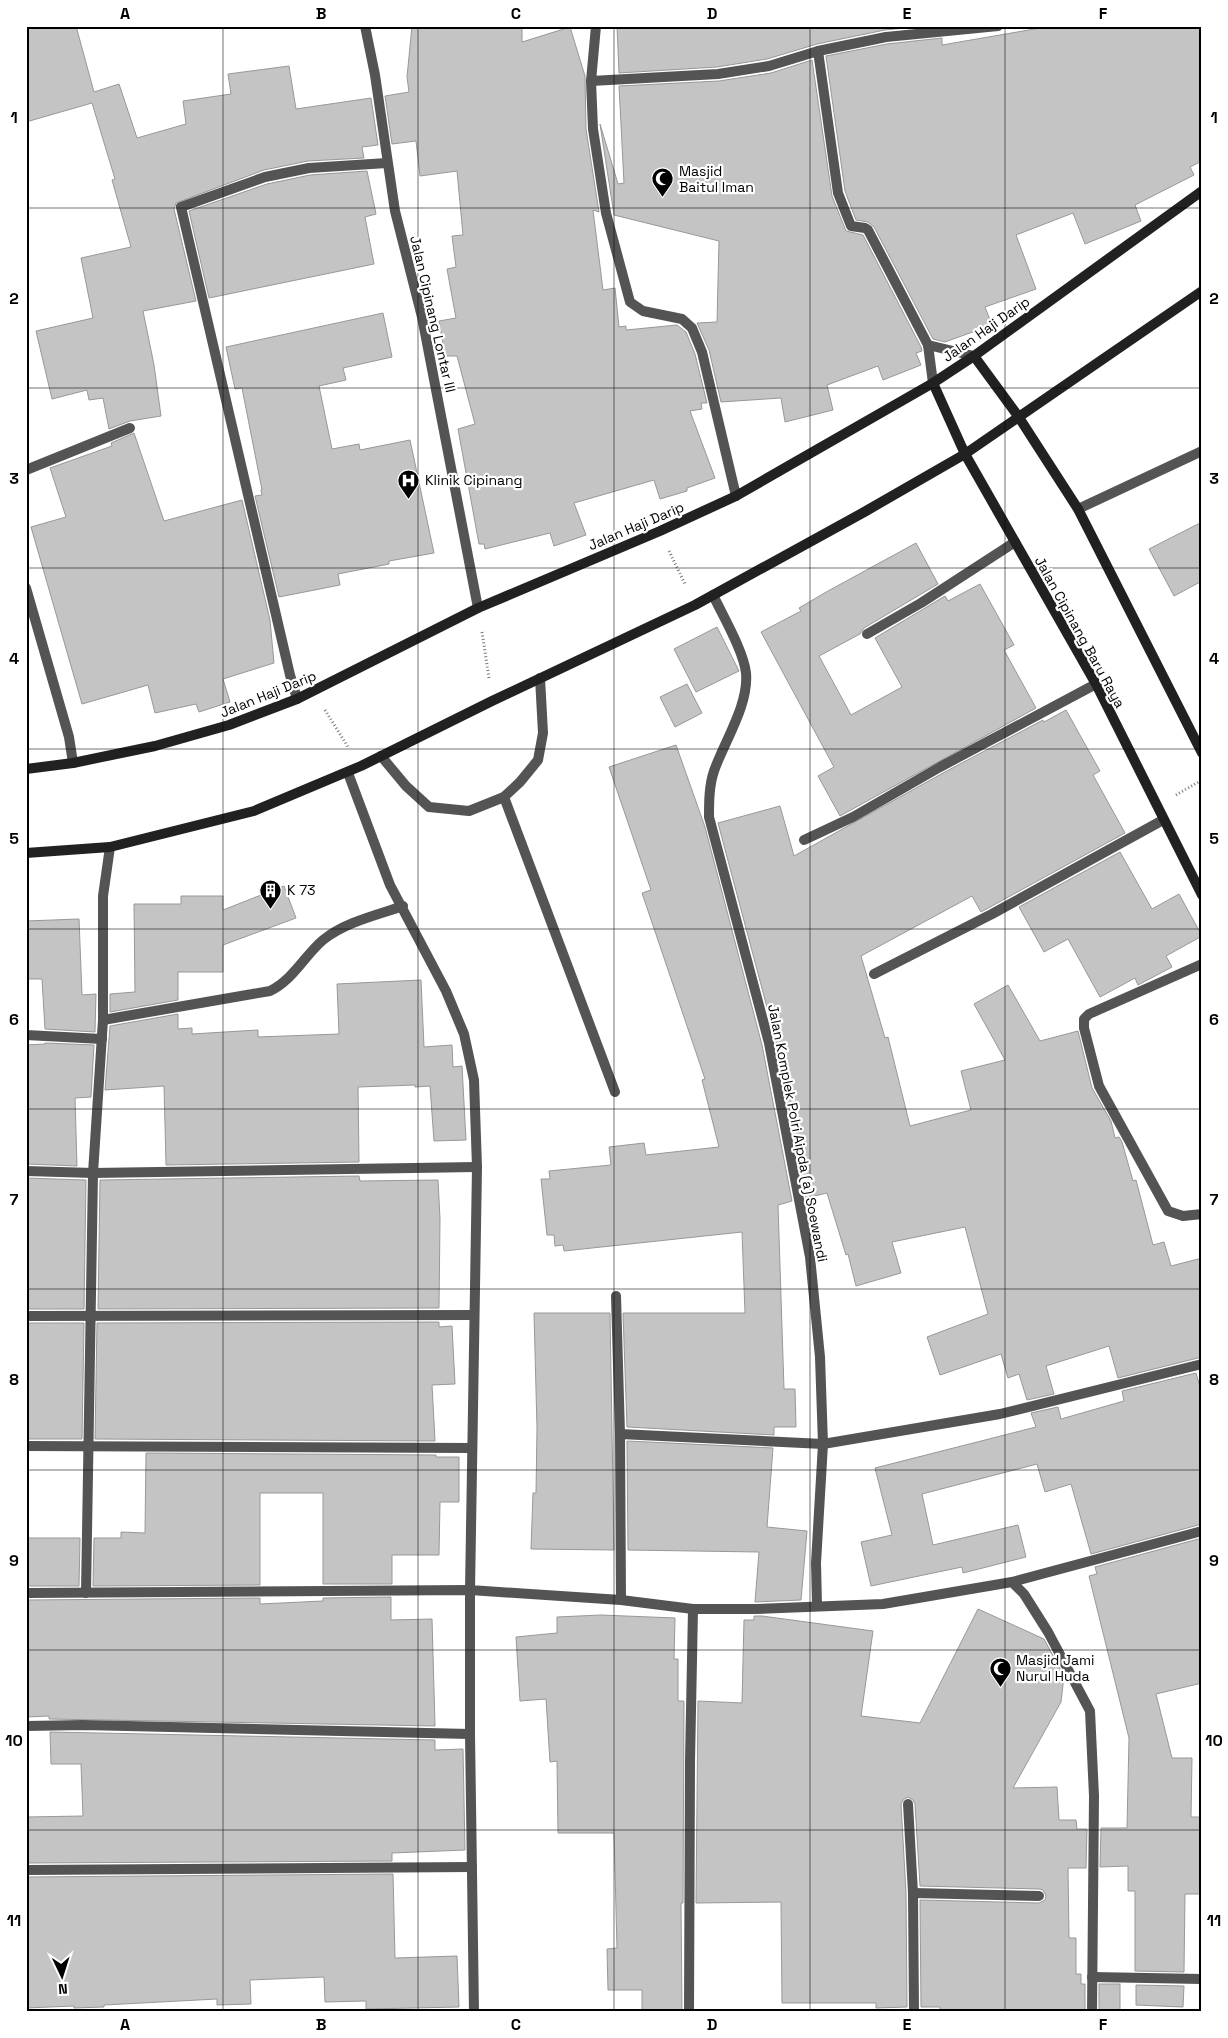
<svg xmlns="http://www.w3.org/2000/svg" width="1228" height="2038" viewBox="0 0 1228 2038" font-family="'Space Grotesk',sans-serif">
  <rect width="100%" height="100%" fill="#fff"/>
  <g fill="#c4c4c4" stroke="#989898">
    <path d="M26,26H76L94,92L119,84L137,138L186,124L183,101L231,94L228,74L289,66L296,109L371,98L378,145L362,147L364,158L308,161L264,170L176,203L174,209L196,301L143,311L154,365L161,416L130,421L109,429L103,398L89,400L87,390L52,399L36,331L93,318L81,258L131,247L112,180L115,179L92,103L26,122Z"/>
    <path d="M412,26H522V42L570,27L585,76L586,129L599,212L593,210L603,290L615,288L619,327L626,326V330L677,325L686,332L695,354L707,403H701L702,409L690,411L715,478L687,488V491L660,499L654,480L574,503L586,535L554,546L550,533L485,549L484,544H479L458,429L475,424L457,356H445L439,321L456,318L447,269L456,267L452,236L463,235L457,171L420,176L416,141L392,144L385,96L409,92L407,77Z"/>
    <path d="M617,26H925L885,30L817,44L767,59L717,67L619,73Z"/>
    <path d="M1052,26H1202V161L1190,167L1194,175L1135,205L1141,221L1085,244L1073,213L1016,235L1036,289L985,307L992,325L945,342L933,339L874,227L868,222L856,220L845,191L826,56L887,44L942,38V45Z"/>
    <path d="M812,60L832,196L846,231L863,235L921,347L922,351L916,353L921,365L883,380L878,366L827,385L833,410L785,422L781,398L721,402L709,350L697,323L717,322L719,241L614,215L600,124L618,184L624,183L619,86L719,81L771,73Z"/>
    <path d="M367,171L376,214L365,217L374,264L209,298L189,211L267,184L310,175Z"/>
    <path d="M383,313L392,357L343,368L346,380L319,386L332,449L359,444L360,450L410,440L434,553L389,561V564L338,574L340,585L279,597L255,496L262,495L261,490H262L242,388L235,389L226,347Z"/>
    <path d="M134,433L164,521L242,500L270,620L274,663L223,679L230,702L199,712L196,704L155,713L148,685L82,704L31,527L66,517L50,468L112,446L111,443Z"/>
    <path d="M1202,522V581L1174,596L1149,549Z"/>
    <path d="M916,543L938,584L864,628L860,634L819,656L851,715L902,687L875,638L945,596L948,601L980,584L1014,645L1004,650L1036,708L840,816L818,776L834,767L761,632L801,611L799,608L828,591Z"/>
    <path d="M717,627L739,671L696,692L674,649Z"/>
    <path d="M687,684L702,713L675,727L660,697Z"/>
    <path d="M1066,710L1100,771L1093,775L1125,833L981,912L972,896L861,956L885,1038L888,1037L910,1126L971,1110L961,1071L1005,1060L974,1004L1008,985L1040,1041L1078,1031L1092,1088L1111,1121L1115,1138L1119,1137L1122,1142L1133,1181L1136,1180L1153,1245L1164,1242L1171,1266L1202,1258V1357L1118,1378L1109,1346L1046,1366L1054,1394L1027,1400L1019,1374L1008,1378L1001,1354L940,1375L927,1337L988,1314L965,1227L892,1242L901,1273L856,1286L848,1254L846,1255L827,1193L806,1198L776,1041L718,823L780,806L794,856L943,773L1043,720L1044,722Z"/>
    <path d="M676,745L705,827L762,1045L792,1201L778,1205L784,1389H795L796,1427H774V1435L627,1427L623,1313H745L742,1232L564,1251L563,1245L555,1246L554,1235H547L541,1179H550L549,1171L611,1165L609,1147L644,1143L646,1155L719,1147L702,1080L705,1079L642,893L651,890L609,767Z"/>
    <path d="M1120,852L1152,909L1179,894L1202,936L1166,956L1172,967L1138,985L1135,978L1100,997L1068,939L1044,952L1019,907Z"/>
    <path d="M284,886L296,918L223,945V972H178V1000L110,1012V994L135,992L134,904H181V896H223V910Z"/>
    <path d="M79,919L82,995L96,994L95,1032L45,1029L42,979H26V921Z"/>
    <path d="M421,980L424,1047L452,1045L453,1067L462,1066L466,1140L434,1141L430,1086L415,1087V1085L358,1087L359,1162L166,1165L164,1086L105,1090L110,1026L178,1014V1029L192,1028V1034L258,1030V1037L339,1034L337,984Z"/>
    <path d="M45,1043L94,1045L91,1097L75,1098L77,1166L27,1164L26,1045L45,1044Z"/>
    <path d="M359,1176L360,1181L438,1180L440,1219L439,1308L98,1309L100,1180Z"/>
    <path d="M26,1178L86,1180L84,1309H26Z"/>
    <path d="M534,1313H610L614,1550L531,1549L533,1493H536L537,1428Z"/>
    <path d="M439,1322V1327L452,1326L455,1384L432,1385L435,1441L95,1439L97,1323Z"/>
    <path d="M26,1323H84L82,1439H27Z"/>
    <path d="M1196,1373L1202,1394V1524L1091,1554L1071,1484L1045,1492L1037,1464L922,1494L933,1545L1018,1525L1026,1557L963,1573L962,1567L871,1586L861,1542L892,1535L875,1468L1036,1427L1031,1413L1058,1407L1061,1419L1124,1401L1122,1391Z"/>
    <path d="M627,1441L773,1448L767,1527L807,1531L801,1600L755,1602L759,1552L628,1550Z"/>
    <path d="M146,1453L436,1455V1457H459V1502H440L439,1555H392V1584H323V1493H260V1585L93,1586L94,1538H121V1532L145,1533Z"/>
    <path d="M26,1538H80L79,1586H26Z"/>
    <path d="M1202,1538V1683L1156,1694L1172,1758H1192L1191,1817H1202V1894H1185L1184,1972L1135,1971V1891H1128V1866L1100,1867L1101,1828H1127L1129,1738L1089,1576L1097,1574L1095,1567Z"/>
    <path d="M391,1597V1620L432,1619L435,1726L49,1719V1716L26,1717V1600L260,1598V1604L323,1601V1598Z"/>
    <path d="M978,1609L1044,1639L1064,1676L1061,1702L1013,1788L1057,1787L1059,1820H1076L1077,1829H1087L1086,1868H1068L1069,1938H1076V1974H1081V1984H1085V2012H940V2007H921L920,1900L1039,1903L1045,1900L1046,1896L1043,1890L1039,1889L920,1886L915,1804L913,1800L908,1797L904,1799L901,1804L906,1893L907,2007L876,2008V2003H782L781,1902L696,1903L698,1701L742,1703L744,1620H754V1616H762L873,1631L861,1716L920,1723Z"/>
    <path d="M601,1615L675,1618L674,1659H678V1701H684L683,1903H681L682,2012H642V1990H608L607,1949L617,1948L614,1833H558L557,1761L550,1762L546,1699L520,1701L516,1637L557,1633V1617Z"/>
    <path d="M50,1732L435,1740V1750L463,1749L465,1850L392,1853V1861L27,1863L26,1817L83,1816L81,1764H51Z"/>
    <path d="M393,1874L395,1958L457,1956L459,2007L366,2009V2001L325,2002L324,1977L250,1980L251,2004L217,2005V1999L104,2005V2007L74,2008V2006L26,2008L27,1877Z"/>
    <rect x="1099" y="1984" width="21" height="28"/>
    <path d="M1136,1985L1184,1986L1183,2007L1136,2005Z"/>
  </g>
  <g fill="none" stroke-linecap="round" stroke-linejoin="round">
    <g stroke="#767676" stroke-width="3" stroke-dasharray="1 2.5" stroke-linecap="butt">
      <path d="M669,551L685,584"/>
      <path d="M482,632L489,678"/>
      <path d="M325,710L348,747"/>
      <path d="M1176,795L1202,780"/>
    </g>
    <g stroke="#545454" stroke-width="10">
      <path d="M1078,509L1202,451"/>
      <path d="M381,756L406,786L429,807L469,811L504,797L520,782L538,760L543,733L540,678"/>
      <path d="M504,797L615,1092"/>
    </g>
    <g stroke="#545454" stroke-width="10">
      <path d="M365,26L375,75L395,211L422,317L478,608"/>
      <path d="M596,26L591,81L593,129L606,213L630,302L643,311L682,319L692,328L702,352L736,496"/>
      <path d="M818,51L838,193L851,226L865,228L868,230L928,345L933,383"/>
      <path d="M591,81L718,74L769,66L818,51L886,37L998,26"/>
      <path d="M928,345L974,356"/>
      <path d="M26,470L130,428"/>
      <path d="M26,588L69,737L73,763"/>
      <path d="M713,595C723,616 744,652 746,673C749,705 724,742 714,771C709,786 709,802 709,817L769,1043L810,1257L820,1357L823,1444L816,1563L817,1605"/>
      <path d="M867,634L921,603L1015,542"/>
      <path d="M297,699L290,675L181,207L265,177L309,168L387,163"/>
      <path d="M348,773L390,885L446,991L464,1034L474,1080L477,1167L470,1590L621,1600L693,1609H756L883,1604L1012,1582L1024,1594L1048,1632L1090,1711L1094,1796L1092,2012"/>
      <path d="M804,840L853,817L940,767L1096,684"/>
      <path d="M1202,964L1089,1014L1084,1019V1028L1099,1086L1168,1211L1183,1216L1202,1214"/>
      <path d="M874,974L992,914L1163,820"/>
      <path d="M103,1020L270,991C293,980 305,955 323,940C345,922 377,915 403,906"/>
      <path d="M26,1035L102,1039"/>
      <path d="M26,1171L93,1173L477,1167"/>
      <path d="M616,1296L620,1434L621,1600"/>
      <path d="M26,1316L473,1315"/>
      <path d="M620,1434L823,1444L1000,1414L1202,1364"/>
      <path d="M26,1446L471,1448"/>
      <path d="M1012,1582L1202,1531"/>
      <path d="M26,1593L470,1590V1734L474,2012"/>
      <path d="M86,1593L93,1173L103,1020V896L110,847"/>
      <path d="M26,1726L83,1725L470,1734"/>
      <path d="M908,1804L913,1893L914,2012"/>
      <path d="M26,1870L472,1867"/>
      <path d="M913,1893L1039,1896"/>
      <path d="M1092,1977L1202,1979"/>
      <path d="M689,2012L690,1761L693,1609"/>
    </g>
    <g stroke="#212121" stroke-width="10">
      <path d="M974,356L1018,416L1078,509L1202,753"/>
      <path d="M933,383L965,454L1096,684L1202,895"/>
      <path d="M26,769L73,763L155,746L229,725L297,699L478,608L660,531L736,496L933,383L974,356L1202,191"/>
      <path d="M26,853L110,847L254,811L361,766L492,701L695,605L866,511L965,454L1202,291"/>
    </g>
  </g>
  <path fill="none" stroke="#000" stroke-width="1" stroke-opacity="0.55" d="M223,26V2012M418,26V2012M614,26V2012M810,26V2012M1005,26V2012M26,208H1202M26,388H1202M26,568H1202M26,749H1202M26,929H1202M26,1109H1202M26,1289H1202M26,1470H1202M26,1650H1202M26,1830H1202"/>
  <defs>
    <symbol id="mosque-pin" viewBox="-11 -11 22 30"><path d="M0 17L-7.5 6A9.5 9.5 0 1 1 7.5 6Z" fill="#000" stroke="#fff"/><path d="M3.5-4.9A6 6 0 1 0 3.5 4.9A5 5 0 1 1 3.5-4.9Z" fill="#fff"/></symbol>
    <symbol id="hospital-pin" viewBox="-11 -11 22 30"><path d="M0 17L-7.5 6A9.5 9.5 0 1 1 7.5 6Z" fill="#000" stroke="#fff"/><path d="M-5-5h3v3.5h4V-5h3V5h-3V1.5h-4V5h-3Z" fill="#fff"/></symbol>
    <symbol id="building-pin" viewBox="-11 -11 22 30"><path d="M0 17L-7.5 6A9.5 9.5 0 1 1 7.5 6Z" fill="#000" stroke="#fff"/><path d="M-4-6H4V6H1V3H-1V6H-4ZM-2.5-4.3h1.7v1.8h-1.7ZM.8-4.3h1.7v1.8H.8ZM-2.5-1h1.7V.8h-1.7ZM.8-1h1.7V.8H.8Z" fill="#fff"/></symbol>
  </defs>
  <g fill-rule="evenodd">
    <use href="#mosque-pin" x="650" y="166" width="25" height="34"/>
    <use href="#hospital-pin" x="396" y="468" width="25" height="34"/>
    <use href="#building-pin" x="258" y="878" width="25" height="34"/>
    <use href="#mosque-pin" x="988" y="1656" width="25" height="34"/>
  </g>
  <g text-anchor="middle" stroke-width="4.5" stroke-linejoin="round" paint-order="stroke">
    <g font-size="14" fill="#000" stroke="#fff" text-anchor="start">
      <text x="679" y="176">Masjid<tspan x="679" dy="16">Baitul Iman</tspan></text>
      <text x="425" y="485">Klinik Cipinang</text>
      <text x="287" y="895">K 73</text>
      <text x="1016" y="1665">Masjid Jami<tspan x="1016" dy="16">Nurul Huda</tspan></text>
    </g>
    <g font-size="14" fill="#000" stroke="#fff">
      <text transform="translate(433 314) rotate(77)" y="5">Jalan Cipinang Lontar III</text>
      <text transform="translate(986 329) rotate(-35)" y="5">Jalan Haji Darip</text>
      <text transform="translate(636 526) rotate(-23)" y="5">Jalan Haji Darip</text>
      <text transform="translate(1080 632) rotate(61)" y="5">Jalan Cipinang Baru Raya</text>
      <text transform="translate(268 694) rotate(-22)" y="5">Jalan Haji Darip</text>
      <text transform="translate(798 1133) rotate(79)" y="5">Jalan Komplek Polri Aipda (a) Soewandi</text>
    </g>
  </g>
  <rect width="1228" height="2038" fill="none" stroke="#ffffff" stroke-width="55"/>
  <g transform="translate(62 1976) rotate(176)" stroke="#ffffff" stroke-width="4" paint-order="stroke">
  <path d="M0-4L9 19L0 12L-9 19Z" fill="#000000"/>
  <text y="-8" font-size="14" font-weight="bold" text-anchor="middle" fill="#000000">N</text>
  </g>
  <rect x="28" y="28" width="1172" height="1982" fill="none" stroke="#000" stroke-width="2"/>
  <g font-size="16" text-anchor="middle" font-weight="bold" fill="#000">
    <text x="125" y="19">A</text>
    <text x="321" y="19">B</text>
    <text x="516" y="19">C</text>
    <text x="712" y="19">D</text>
    <text x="907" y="19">E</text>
    <text x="1103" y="19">F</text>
    <text x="14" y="123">1</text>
    <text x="1214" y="123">1</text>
    <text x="14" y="304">2</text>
    <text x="1214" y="304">2</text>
    <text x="14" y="484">3</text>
    <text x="1214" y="484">3</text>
    <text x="14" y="664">4</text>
    <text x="1214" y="664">4</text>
    <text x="14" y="844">5</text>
    <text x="1214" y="844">5</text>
    <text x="14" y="1025">6</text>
    <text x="1214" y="1025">6</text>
    <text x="14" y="1205">7</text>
    <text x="1214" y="1205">7</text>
    <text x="14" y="1385">8</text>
    <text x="1214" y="1385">8</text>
    <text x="14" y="1566">9</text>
    <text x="1214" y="1566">9</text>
    <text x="14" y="1746">10</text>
    <text x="1214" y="1746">10</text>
    <text x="14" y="1926">11</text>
    <text x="1214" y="1926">11</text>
    <text x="125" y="2030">A</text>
    <text x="321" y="2030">B</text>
    <text x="516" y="2030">C</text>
    <text x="712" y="2030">D</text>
    <text x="907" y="2030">E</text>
    <text x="1103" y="2030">F</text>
  </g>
</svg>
